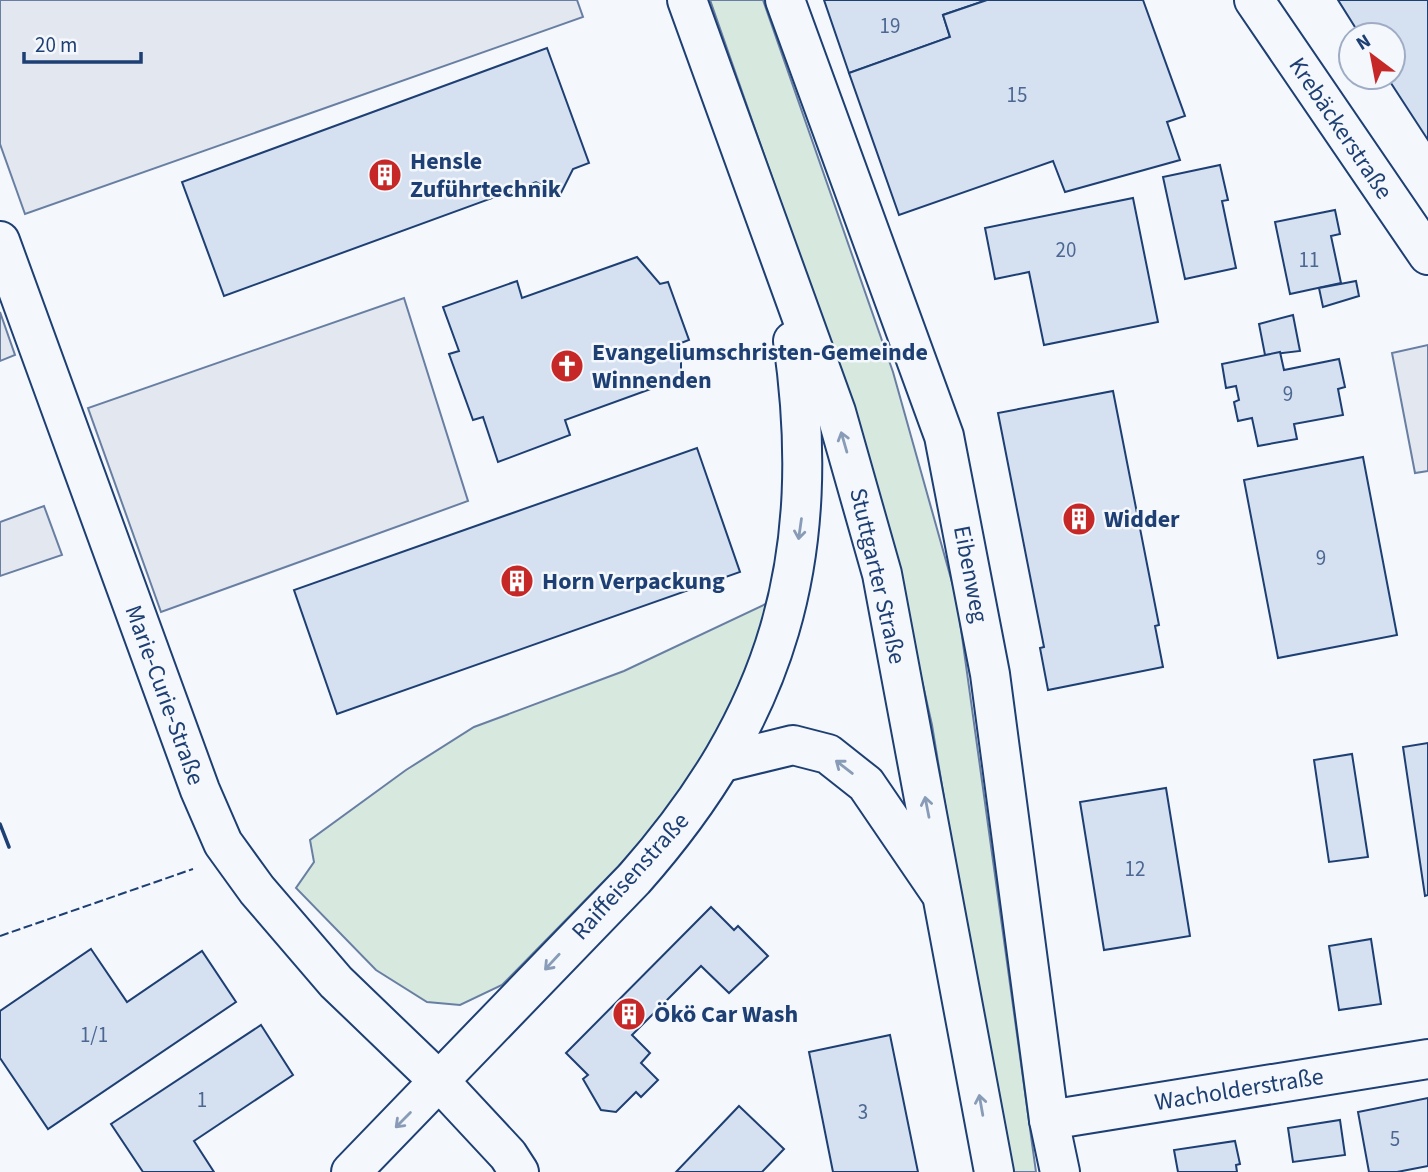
<svg xmlns="http://www.w3.org/2000/svg" width="1428" height="1172" viewBox="0 0 1428 1172" font-family="'Source Sans 3',sans-serif">
  <rect width="100%" height="100%" fill="#f4f7fb"/>
  <g fill="#d7e8df" stroke="#687fa3" stroke-width="2">
    <path d="M710,0H763L893,372L957,600L1036,1172H1011L980,1017L932,725L901,588L804,269Z"/>
    <path d="M772,601L762,636L715,745L648,836L502,985L460,1005L427,1002L376,970L296,888L314,862L310,840L406,770L474,727L624,671Z"/>
  </g>
  <g fill="#e3e8f0" stroke="#687fa3" stroke-width="2">
    <path d="M0,0H577L583,17L25,214L0,144Z"/>
    <path d="M404,298L468,501L161,612L88,408Z"/>
    <path d="M0,312L15,355L0,361Z"/>
    <path d="M1428,345V471L1415,473L1392,353Z"/>
    <path d="M44,506L62,555L0,576V522Z"/>
  </g>
  <g fill="#d5e0f0" stroke="#1d3f73" stroke-width="2">
    <path d="M824,0H987L943,15L950,37L849,73Z"/>
    <path d="M987,0H1143L1185,116L1167,122L1180,160L1065,192L1053,161L899,215L849,73L950,37L943,15Z"/>
    <path d="M1338,0H1428V140L1387,77H1393V35H1360Z"/>
    <path d="M547,48L589,163L573,169L560,195L536,182L224,296L182,182Z"/>
    <path d="M1220,165L1228,200L1222,201L1236,268L1185,279L1163,177Z"/>
    <path d="M1133,198L1158,322L1044,345L1029,272L995,279L985,228Z"/>
    <path d="M1335,210L1340,234L1331,236L1341,283L1290,294L1275,222Z"/>
    <path d="M637,257L660,284L668,282L689,340L681,343V378L565,420L570,435L498,462L483,417L473,420L449,354L459,351L443,307L517,281L522,298Z"/>
    <path d="M1356,281L1359,296L1323,307L1319,288Z"/>
    <path d="M1293,315L1300,351L1265,355L1259,324Z"/>
    <path d="M1280,352L1284,370L1339,359L1345,387L1338,389L1343,415L1294,424L1297,439L1258,446L1252,418L1238,421L1234,402L1239,400L1236,386L1226,388L1222,364Z"/>
    <path d="M1113,391L1159,625L1155,626L1163,667L1048,690L1040,648L1044,647L998,413Z"/>
    <path d="M697,448L740,572L337,714L294,590Z"/>
    <path d="M1363,457L1397,635L1278,658L1244,480Z"/>
    <path d="M1428,743V895L1425,896L1403,747Z"/>
    <path d="M1352,754L1368,857L1329,862L1314,760Z"/>
    <path d="M1166,788L1190,936L1104,950L1080,802Z"/>
    <path d="M711,907L734,930L738,926L768,956L729,993L701,966L632,1035L650,1053L641,1063L658,1080L641,1097L636,1092L616,1112L601,1110L583,1079L588,1075L566,1053Z"/>
    <path d="M1371,939L1381,1004L1339,1010L1329,946Z"/>
    <path d="M91,949L127,1002L202,951L236,1002L48,1129L0,1058V1011Z"/>
    <path d="M261,1025L293,1075L194,1141L214,1172H143L111,1124Z"/>
    <path d="M890,1035L918,1172H833L809,1052Z"/>
    <path d="M1428,1098V1166L1397,1172H1369L1358,1112Z"/>
    <path d="M739,1106L784,1149L762,1172H676Z"/>
    <path d="M1340,1120L1345,1155L1293,1162L1288,1128Z"/>
    <path d="M1235,1141L1240,1164L1236,1165L1237,1172H1178L1174,1150Z"/>
  </g>
  <g fill="none" stroke-linecap="round" stroke-linejoin="round">
    <defs>
      <g id="minor">
        <path d="M785,0L944,436L990,674L1049,1120L1060,1172"/>
        <path d="M1254,0L1428,255"/>
        <path d="M0,241L200,790L223,843L257,890L336,982L440,1082L508,1155L519,1172"/>
        <path d="M1049,1120L1428,1059"/>
      </g>
      <g id="major">
        <path d="M687,0L836,412L882,574L994,1172"/>
        <path d="M723,762L793,745L828,754L866,784L939,891"/>
        <path d="M351,1172L634,879C779,715 824,558 793,341"/>
      </g>
    </defs>
    <use href="#minor" stroke="#1d3f73" stroke-width="42"/>
    <use href="#major" stroke="#1d3f73" stroke-width="42"/>
    <use href="#minor" stroke="#f4f7fb" stroke-width="38"/>
    <use href="#major" stroke="#f4f7fb" stroke-width="38"/>
    <path stroke="#1d3f73" stroke-width="2" stroke-dasharray="9 3.5" stroke-linecap="butt" d="M0,936L193,869"/>
    <path stroke="#1d3f73" stroke-width="3.5" d="M0,824L9,847"/>
  </g>
  <defs><path id="oneway-shaft" d="M-6 0H5M1.5-3L5.5 0L1.5 3" fill="none" stroke-width="1.6" stroke-linecap="round" stroke-linejoin="round" transform="scale(1.75)"/></defs>
  <g stroke="#889bb7">
    <use href="#oneway-shaft" transform="translate(844 442) rotate(-106)"/>
    <use href="#oneway-shaft" transform="translate(800 529) rotate(98)"/>
    <use href="#oneway-shaft" transform="translate(844 767) rotate(-142)"/>
    <use href="#oneway-shaft" transform="translate(927 807) rotate(-101)"/>
    <use href="#oneway-shaft" transform="translate(552 962) rotate(133)"/>
    <use href="#oneway-shaft" transform="translate(981 1105) rotate(-100)"/>
    <use href="#oneway-shaft" transform="translate(403 1120) rotate(135)"/>
  </g>
  <defs>
    <symbol id="building-disc" viewBox="-11 -11 22 22"><circle r="9.5" fill="#c62828" stroke="#f4f7fb"/><path d="M-4-6H4V6H1V3H-1V6H-4ZM-2.5-4.3h1.7v1.8h-1.7ZM.8-4.3h1.7v1.8H.8ZM-2.5-1h1.7V.8h-1.7ZM.8-1h1.7V.8H.8Z" fill="#fff"/></symbol>
    <symbol id="church-disc" viewBox="-11 -11 22 22"><circle r="9.5" fill="#c62828" stroke="#f4f7fb"/><path d="M-1.2-6h2.4v3.5h3.3v2.4h-3.3V6h-2.4V-.1h-3.3v-2.4h3.3Z" fill="#fff"/></symbol>
  </defs>
  <g fill-rule="evenodd">
    <use href="#building-disc" x="366" y="156" width="38" height="38"/>
    <use href="#church-disc" x="548" y="347" width="38" height="38"/>
    <use href="#building-disc" x="1060" y="500" width="38" height="38"/>
    <use href="#building-disc" x="498" y="562" width="38" height="38"/>
    <use href="#building-disc" x="610" y="995" width="38" height="38"/>
  </g>
  <g text-anchor="middle" stroke-width="5" stroke-linejoin="round" paint-order="stroke">
    <g font-size="21" fill="#4b6792">
      <text x="890" y="33">19</text>
      <text x="1017" y="102">15</text>
      <text x="1066" y="257">20</text>
      <text x="1309" y="267">11</text>
      <text x="1288" y="401">9</text>
      <text x="1321" y="565">9</text>
      <text x="1135" y="876">12</text>
      <text x="94" y="1042">1/1</text>
      <text x="202" y="1107">1</text>
      <text x="863" y="1119">3</text>
      <text x="1395" y="1146">5</text>
    </g>
    <g font-size="24" fill="#1d3f73" stroke="#f4f7fb">
      <text transform="translate(1341 128) rotate(56)" y="8">Krebäckerstraße</text>
      <text transform="translate(971 574) rotate(79)" y="8">Eibenweg</text>
      <text transform="translate(878 576) rotate(77)" y="8">Stuttgarter Straße</text>
      <text transform="translate(165 695) rotate(70)" y="8">Marie-Curie-Straße</text>
      <text transform="translate(630 876) rotate(-48)" y="8">Raiffeisenstraße</text>
      <text transform="translate(1239 1089) rotate(-9)" y="8">Wacholderstraße</text>
    </g>
    <g font-size="24" font-weight="bold" fill="#1d3f73" stroke="#f4f7fb" text-anchor="start">
      <text x="410" y="169">Hensle<tspan x="410" dy="28">Zuführtechnik</tspan></text>
      <text x="592" y="360">Evangeliumschristen-Gemeinde<tspan x="592" dy="28">Winnenden</tspan></text>
      <text x="1104" y="527">Widder</text>
      <text x="542" y="589">Horn Verpackung</text>
      <text x="654" y="1022">Ökö Car Wash</text>
    </g>
  </g>
  <g transform="translate(1372 56) rotate(328)"><circle r="33" fill="#f4f7fb" stroke="#9eadc5" stroke-width="2"/>
  <path d="M0-5L12 26L0 18L-12 26Z" fill="#c62828"/>
  <text y="-10" font-size="19" font-weight="bold" text-anchor="middle" fill="#1d3f73">N</text>
  </g>
  <path d="M24 52v10h117v-10" fill="none" stroke="#1d3f73" stroke-width="3.5"/>
  <text x="35" y="52" font-size="21" fill="#1d3f73" stroke="#f4f7fb" stroke-width="5" paint-order="stroke">20 m</text>
</svg>
